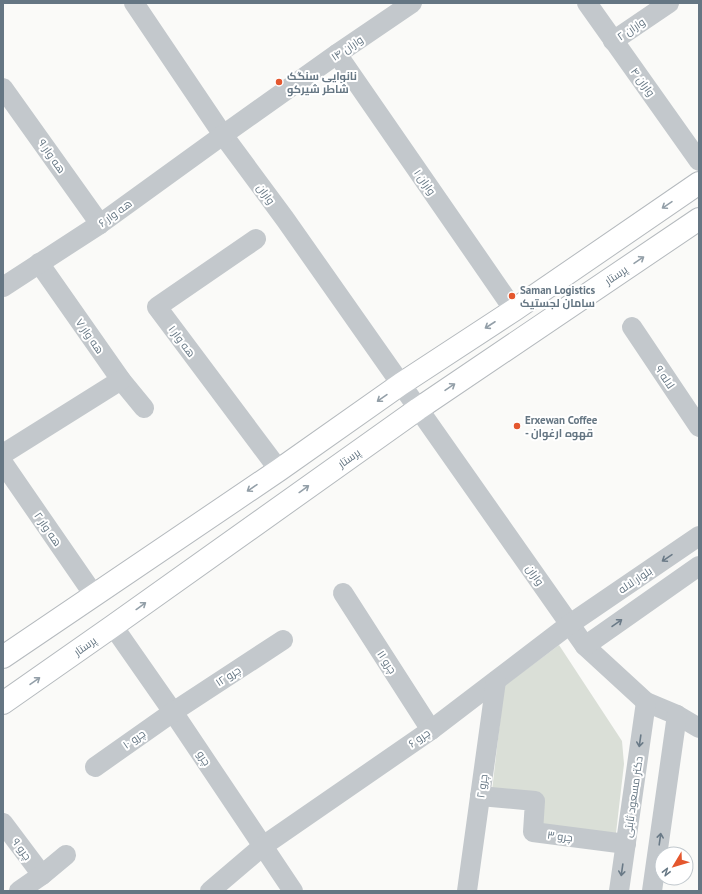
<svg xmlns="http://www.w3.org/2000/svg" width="702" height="894" viewBox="0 0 702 894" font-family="'PT Sans',Cairo,sans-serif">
  <rect width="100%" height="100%" fill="#fafaf8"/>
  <path fill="#dadfd7" d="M559,645L622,741L624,764L616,833L540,826V793L492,791L504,686Z"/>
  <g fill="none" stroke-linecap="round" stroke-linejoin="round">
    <defs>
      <g id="major">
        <path d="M3,657L279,470L401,384L514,310L699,183"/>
        <path d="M3,703L113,626L418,409L699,219"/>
      </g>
    </defs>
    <use href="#major" stroke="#b5babe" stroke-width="24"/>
    <g stroke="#c3c8cc" stroke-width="20">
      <path d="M134,3L223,135L285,219L585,646L646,702L677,715L699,728"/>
      <path d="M587,3L699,161"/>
      <path d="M613,41L669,3"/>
      <path d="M337,54L514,310"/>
      <path d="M3,88L100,224"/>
      <path d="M256,239L157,307L279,470"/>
      <path d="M39,263L121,380L144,408"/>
      <path d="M3,287L100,224L223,135L337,54L412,3"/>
      <path d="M632,327L699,427"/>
      <path d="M3,454L121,380"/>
      <path d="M3,463L94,595"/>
      <path d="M343,593L431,730"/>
      <path d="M113,626L173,712L293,891"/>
      <path d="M585,646L699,566"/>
      <path d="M95,767L173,712L283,640"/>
      <path d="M480,796L535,801L533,832L626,844"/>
      <path d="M3,823L42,875"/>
      <path d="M19,891L42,875L66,855"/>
      <path d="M210,891L263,846L431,730L570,624L699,536"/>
      <path d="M467,891L496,681"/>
      <path d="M619,891L646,702"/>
      <path d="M652,891L677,715"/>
    </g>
    <use href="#major" stroke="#fff" stroke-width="22"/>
  </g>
  <defs><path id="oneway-shaft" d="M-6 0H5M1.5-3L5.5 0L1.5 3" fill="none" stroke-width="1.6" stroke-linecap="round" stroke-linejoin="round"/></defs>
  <g stroke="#939fa8">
    <use href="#oneway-shaft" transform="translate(667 205) rotate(146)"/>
    <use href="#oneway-shaft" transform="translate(639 260) rotate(-34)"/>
    <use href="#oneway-shaft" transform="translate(490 325) rotate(147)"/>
    <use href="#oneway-shaft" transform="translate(450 387) rotate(-34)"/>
    <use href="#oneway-shaft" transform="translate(382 398) rotate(145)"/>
    <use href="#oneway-shaft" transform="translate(252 488) rotate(146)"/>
    <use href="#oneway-shaft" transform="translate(304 489) rotate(-36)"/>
    <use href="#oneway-shaft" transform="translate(141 606) rotate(-36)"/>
    <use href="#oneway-shaft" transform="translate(35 681) rotate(-35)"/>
  </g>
  <g stroke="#6a7a87">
    <use href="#oneway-shaft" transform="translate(667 558) rotate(146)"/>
    <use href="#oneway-shaft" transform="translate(617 623) rotate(-35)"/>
    <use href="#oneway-shaft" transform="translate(640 741) rotate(98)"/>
    <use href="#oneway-shaft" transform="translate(660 839) rotate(-82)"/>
    <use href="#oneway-shaft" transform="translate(622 870) rotate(98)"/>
  </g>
  <g fill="#e4572e" stroke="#fff" stroke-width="1.5">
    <circle cx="279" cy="82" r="4"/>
    <circle cx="512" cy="296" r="4"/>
    <circle cx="517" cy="426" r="4"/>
  </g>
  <g text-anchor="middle" stroke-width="4" stroke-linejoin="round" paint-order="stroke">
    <g font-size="11" fill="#657683" stroke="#fff">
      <text transform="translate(631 29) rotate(-34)" y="4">واران ۲</text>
      <text transform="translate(347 48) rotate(-34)" y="4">واران ۱۴</text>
      <text transform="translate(643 82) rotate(54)" y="4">واران ۴</text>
      <text transform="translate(52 156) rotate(55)" y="4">هه وار ۹</text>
      <text transform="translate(425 182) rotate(55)" y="4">واران ۱</text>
      <text transform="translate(266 194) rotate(54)" y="4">واران</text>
      <text transform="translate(115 213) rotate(-36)" y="4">هه وار ۶</text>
      <text transform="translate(616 275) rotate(-34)" y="4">پرستار</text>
      <text transform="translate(90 336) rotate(55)" y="4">هه وار ۷</text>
      <text transform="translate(182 341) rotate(53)" y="4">هه وار ۱</text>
      <text transform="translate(665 377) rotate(56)" y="4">لاله ۹</text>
      <text transform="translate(349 458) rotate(-35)" y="4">پرستار</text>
      <text transform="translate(48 529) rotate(55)" y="4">هه وار ۲</text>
      <text transform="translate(535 575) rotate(55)" y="4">واران</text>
      <text transform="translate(635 580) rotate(-34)" y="4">بلوار لاله</text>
      <text transform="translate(85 646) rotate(-35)" y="4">پرستار</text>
      <text transform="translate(387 662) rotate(57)" y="4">چرو ۱۱</text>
      <text transform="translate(228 676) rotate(-33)" y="4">چرو ۱۲</text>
      <text transform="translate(419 738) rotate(-35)" y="4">چرو ۶</text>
      <text transform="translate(134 739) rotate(-35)" y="4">چرو ۱۰</text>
      <text transform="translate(204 758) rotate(56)" y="4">چرو</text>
      <text transform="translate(482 786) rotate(-82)" y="4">چرو ۲</text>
      <text transform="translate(633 797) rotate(-82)" y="4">دکتر مسعود ثابتی</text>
      <text transform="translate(560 836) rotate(7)" y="4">چرو ۳</text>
      <text transform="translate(22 849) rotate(53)" y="4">چرو ۹</text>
    </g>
    <g font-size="11" font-weight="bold" fill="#657683" stroke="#fff" text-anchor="start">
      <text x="287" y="80">نانوایی سنگک<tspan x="287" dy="13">شاطر شیرکو</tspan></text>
      <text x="520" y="294">Saman Logistics<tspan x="520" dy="13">سامان لجستیک</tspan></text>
      <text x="525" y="424">Erxewan Coffee<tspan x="525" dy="13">- قهوه ارغوان</tspan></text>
    </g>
  </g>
  <rect width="702" height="894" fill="none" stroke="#657683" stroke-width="8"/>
  <g transform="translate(674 866) rotate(232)"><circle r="19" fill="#ffffff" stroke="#c1c8cd"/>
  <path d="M0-3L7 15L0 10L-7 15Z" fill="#e4572e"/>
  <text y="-6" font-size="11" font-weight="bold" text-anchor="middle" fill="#657683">N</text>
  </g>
</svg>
